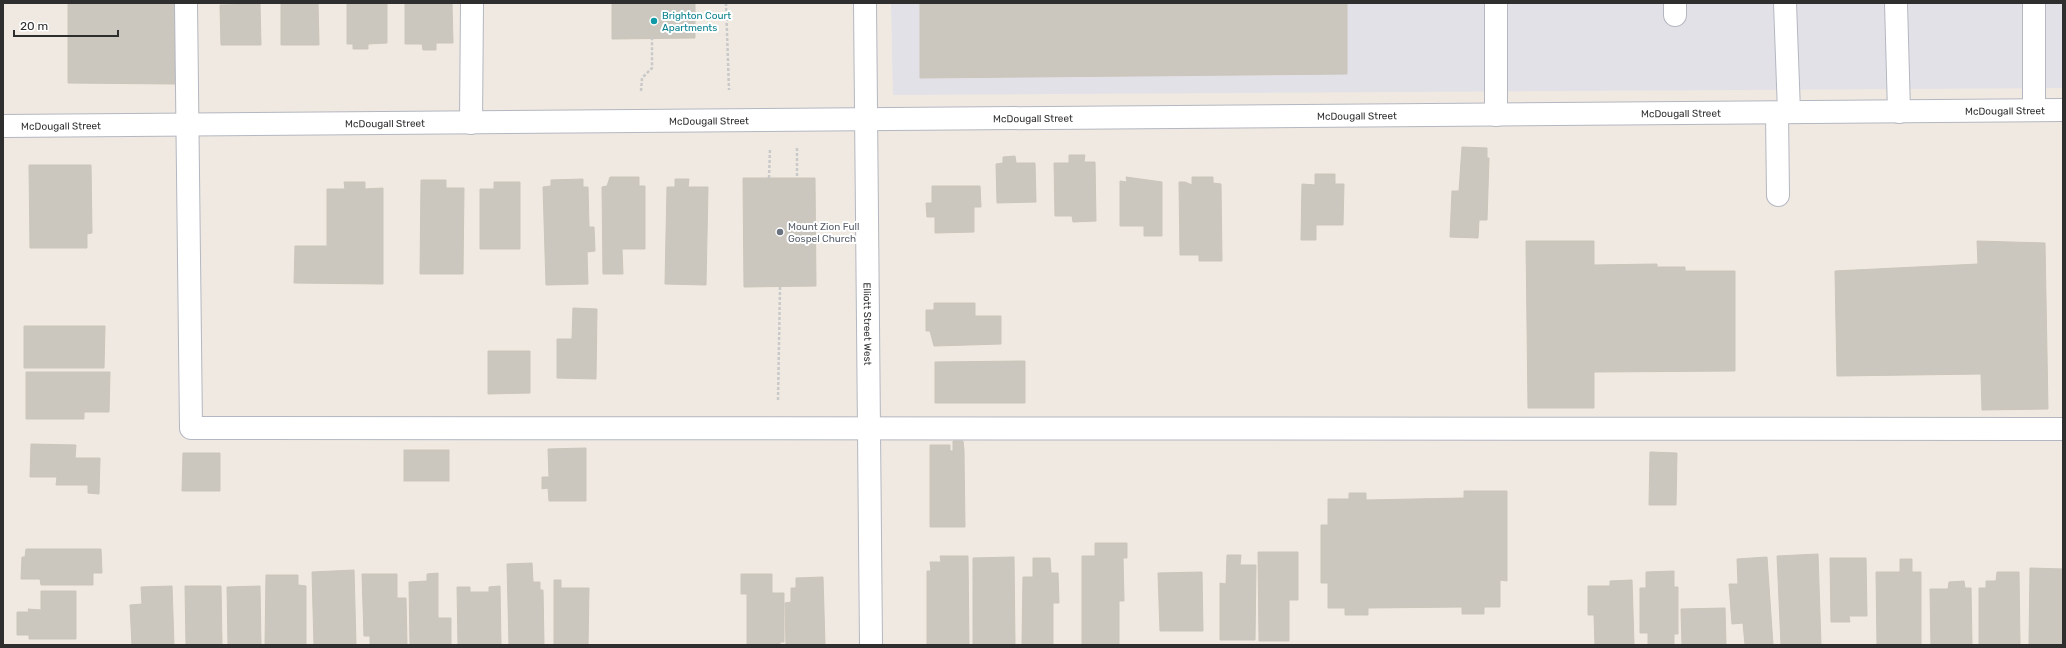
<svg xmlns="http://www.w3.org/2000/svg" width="2066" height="648" viewBox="0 0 2066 648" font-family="Rubik,sans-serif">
  <rect width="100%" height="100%" fill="#efe9e1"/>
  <path fill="#e3e1e8" d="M891,3H2063V88L893,95Z"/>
  <g fill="#cbc7bf" stroke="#cbc5ba">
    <path d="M68,3H177V84L68,83Z"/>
    <path d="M281,3H318L319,45H281Z"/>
    <path d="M347,3H387V43L368,44V49H353V44H347Z"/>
    <path d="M452,3L453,43H436V50H423L422,44H405V4Z"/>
    <path d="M606,3H695V38L612,39V3Z"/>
    <path d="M920,3H1347V74L920,78Z"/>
    <path d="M260,4L261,45H221L220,5Z"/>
    <path d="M1462,147L1487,148V158H1489L1487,220H1479L1478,238L1450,237L1452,191H1459Z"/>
    <path d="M1069,155H1085L1084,162H1095L1096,221L1073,222L1072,216H1055L1054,163H1069Z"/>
    <path d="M1015,156L1016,163H1035L1036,202L997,203L996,164L1003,163V157Z"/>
    <path d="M29,165H91L92,233L87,234V248H30Z"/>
    <path d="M1315,174H1335V184H1344L1343,225H1316V240H1301L1302,184L1315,185Z"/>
    <path d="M610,177H639V186H645V249H622L623,274H603L602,187L607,186Z"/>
    <path d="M1126,177L1162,182V236H1144V226H1120V181L1127,182Z"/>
    <path d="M1192,177H1213V183L1221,184L1222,261H1199V255H1180L1179,182H1185L1192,185Z"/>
    <path d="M743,178H815L816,286L744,287Z"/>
    <path d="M583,179V187H588L589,227H594L595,251L587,252L588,284L546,285L543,187L551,186V180Z"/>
    <path d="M675,179H689L688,187H708L706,285L665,284L667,187H675Z"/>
    <path d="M421,180H446V188H464L463,274H420Z"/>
    <path d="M344,182H365V189L383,188V284L294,283L295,246H327V189H345Z"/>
    <path d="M494,182H520V249H480V189H494Z"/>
    <path d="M932,186H980L981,207H974V232L935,233V217H927L926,203H932Z"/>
    <path d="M1526,241H1594V265L1657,264V267H1685V271H1735V371L1594,372V408H1528Z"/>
    <path d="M1977,241L2045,243L2048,409L1982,410L1981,374L1837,376L1835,271L1978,264Z"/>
    <path d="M934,303H975V316H1001V344L934,346L930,331H926V310H934Z"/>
    <path d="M573,308L597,309L596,379L557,378V339H572Z"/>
    <path d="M24,326H105L104,368H24Z"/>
    <path d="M488,351H530V393L488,394Z"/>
    <path d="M1025,361V403H935V362Z"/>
    <path d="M26,372H110L109,412H84V419H26Z"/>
    <path d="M953,441H963L964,450L965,527H930V445H950V451H953Z"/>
    <path d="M31,444L76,445L75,458H100L99,494L88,493V485H56L57,477H30Z"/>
    <path d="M586,448V501H549L548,488L542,489V477H549L548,449Z"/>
    <rect x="404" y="450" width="45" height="31"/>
    <path d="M1650,452L1677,453L1676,505H1649Z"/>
    <path d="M183,453H220V491H182Z"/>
    <path d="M1464,491H1507V581L1500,580V607H1484V614H1462V607L1368,608V615H1345V608H1328V583H1321V525H1328V499H1349V493H1366V500L1464,498Z"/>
    <path d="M1095,543H1127V558H1123L1124,601H1119V645H1082V556H1095Z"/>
    <path d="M26,549H101L102,573H93V585H41L40,579H21L22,557H25Z"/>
    <path d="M1258,552H1298V600H1289V641H1259Z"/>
    <path d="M1818,554L1821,645H1781L1777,556Z"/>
    <path d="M1227,555H1241L1240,565H1256L1255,640H1220V583L1226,584Z"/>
    <path d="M940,556H968L969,645H927V571H931L930,562H941Z"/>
    <path d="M1014,557L1015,645H973V558Z"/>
    <path d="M1767,557L1773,645H1745L1743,623L1732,624L1729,584H1738L1737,559Z"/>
    <path d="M1033,558H1050L1051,573H1058L1059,603H1053V645L1022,644L1023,577H1033Z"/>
    <path d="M1830,558H1866L1867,616H1849L1850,622H1831Z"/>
    <path d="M1900,559H1912V572H1921V645H1877L1876,572H1900Z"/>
    <path d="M532,563L533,582H540V590H543L544,645H509L507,564Z"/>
    <path d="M2030,568L2063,569V645H2029Z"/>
    <path d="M354,570L356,645H314L312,572Z"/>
    <path d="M1674,571V587H1678V634H1674V645H1648V633H1640V588H1646V572Z"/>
    <path d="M1202,572L1203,631H1160L1158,573Z"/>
    <path d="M1997,572H2019L2020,645H1979V588H1986V581H1996Z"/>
    <path d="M438,573V618H451V645H410L409,582L427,581V574Z"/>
    <path d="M362,574H397V598H406L407,645H370V636H364Z"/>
    <path d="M741,574H772V593H784V642H780V645H747V594H741Z"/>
    <path d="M266,575H298V585L306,586V645H265Z"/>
    <path d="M823,577L825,645H786L785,603L791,602V588H796V578Z"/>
    <path d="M554,580H561V588H589L588,645H554Z"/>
    <path d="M1632,580L1634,645H1595L1594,615H1588V586H1610V581Z"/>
    <path d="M1964,581L1965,588H1971L1972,645H1931L1930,589H1948L1949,582Z"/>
    <path d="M172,586L174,645H132L130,605L142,604L141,587Z"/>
    <path d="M185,586H221L222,645H186Z"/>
    <path d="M260,586L261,645H228L227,587Z"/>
    <path d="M500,586L501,645H458L457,587H470V592H489V587Z"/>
    <path d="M41,591H76V639H29V635H17V612H29L28,609L41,610Z"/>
    <path d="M1725,608L1726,645H1682L1681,609Z"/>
  </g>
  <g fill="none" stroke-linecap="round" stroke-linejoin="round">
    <defs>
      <g id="minor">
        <path d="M186,3L191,428L2063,429"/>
        <path id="s1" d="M865,3L871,645"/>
        <path d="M1785,3L1789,112"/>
        <path d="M1896,3L1899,112"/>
        <path d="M2034,3V110"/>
        <path d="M1675,15V3"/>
        <path d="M1777,113L1778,195"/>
        <path d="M1496,115V3"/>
        <path d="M471,123L472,3"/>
        <path id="s2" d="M3,126L2063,110"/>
      </g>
    </defs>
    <use href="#minor" stroke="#b4b7c1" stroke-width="24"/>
    <g stroke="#c9c9c9" stroke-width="2.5" stroke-dasharray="3 2" stroke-linecap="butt">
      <path d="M726,3L729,90"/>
      <path d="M641,91L642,78L652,68V38"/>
      <path d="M797,148V178"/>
      <path d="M769,178L770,148"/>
      <path d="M778,400L780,287"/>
    </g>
    <use href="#minor" stroke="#fff" stroke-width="22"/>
  </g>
  <circle fill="#0f9aa8" stroke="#fff" stroke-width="1.5" cx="654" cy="21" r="4"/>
  <circle fill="#6b7280" stroke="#fff" stroke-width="1.5" cx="780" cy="232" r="4"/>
  <g text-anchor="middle" stroke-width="4" stroke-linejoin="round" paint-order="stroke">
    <g font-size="10" fill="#0d838f" stroke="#fff" text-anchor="start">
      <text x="662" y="19">Brighton Court<tspan x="662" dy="12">Apartments</tspan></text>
    </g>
    <g font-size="10" fill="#2e2e2e" stroke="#fff">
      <text dy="4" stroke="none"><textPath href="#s2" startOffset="2002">McDougall Street</textPath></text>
      <text dy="4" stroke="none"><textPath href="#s2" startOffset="1678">McDougall Street</textPath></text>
      <text dy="4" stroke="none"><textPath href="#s2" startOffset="1354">McDougall Street</textPath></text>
      <text dy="4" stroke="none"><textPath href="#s2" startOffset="1030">McDougall Street</textPath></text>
      <text dy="4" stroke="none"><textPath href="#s2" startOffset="706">McDougall Street</textPath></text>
      <text dy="4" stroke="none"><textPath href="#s2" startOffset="382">McDougall Street</textPath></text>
      <text dy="4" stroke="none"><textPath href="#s2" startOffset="58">McDougall Street</textPath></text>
      <text dy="4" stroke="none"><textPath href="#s1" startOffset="321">Elliott Street West</textPath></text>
    </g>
    <g font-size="10" fill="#5b616d" stroke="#fff" text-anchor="start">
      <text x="788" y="230">Mount Zion Full<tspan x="788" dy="12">Gospel Church</tspan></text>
    </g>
  </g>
  <rect width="2066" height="648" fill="none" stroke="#2e2e2e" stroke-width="8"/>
  <path d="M14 30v6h104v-6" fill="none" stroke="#2e2e2e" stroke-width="2"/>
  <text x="20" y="30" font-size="12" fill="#2e2e2e" stroke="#ffffff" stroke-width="3" paint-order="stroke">20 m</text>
</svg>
